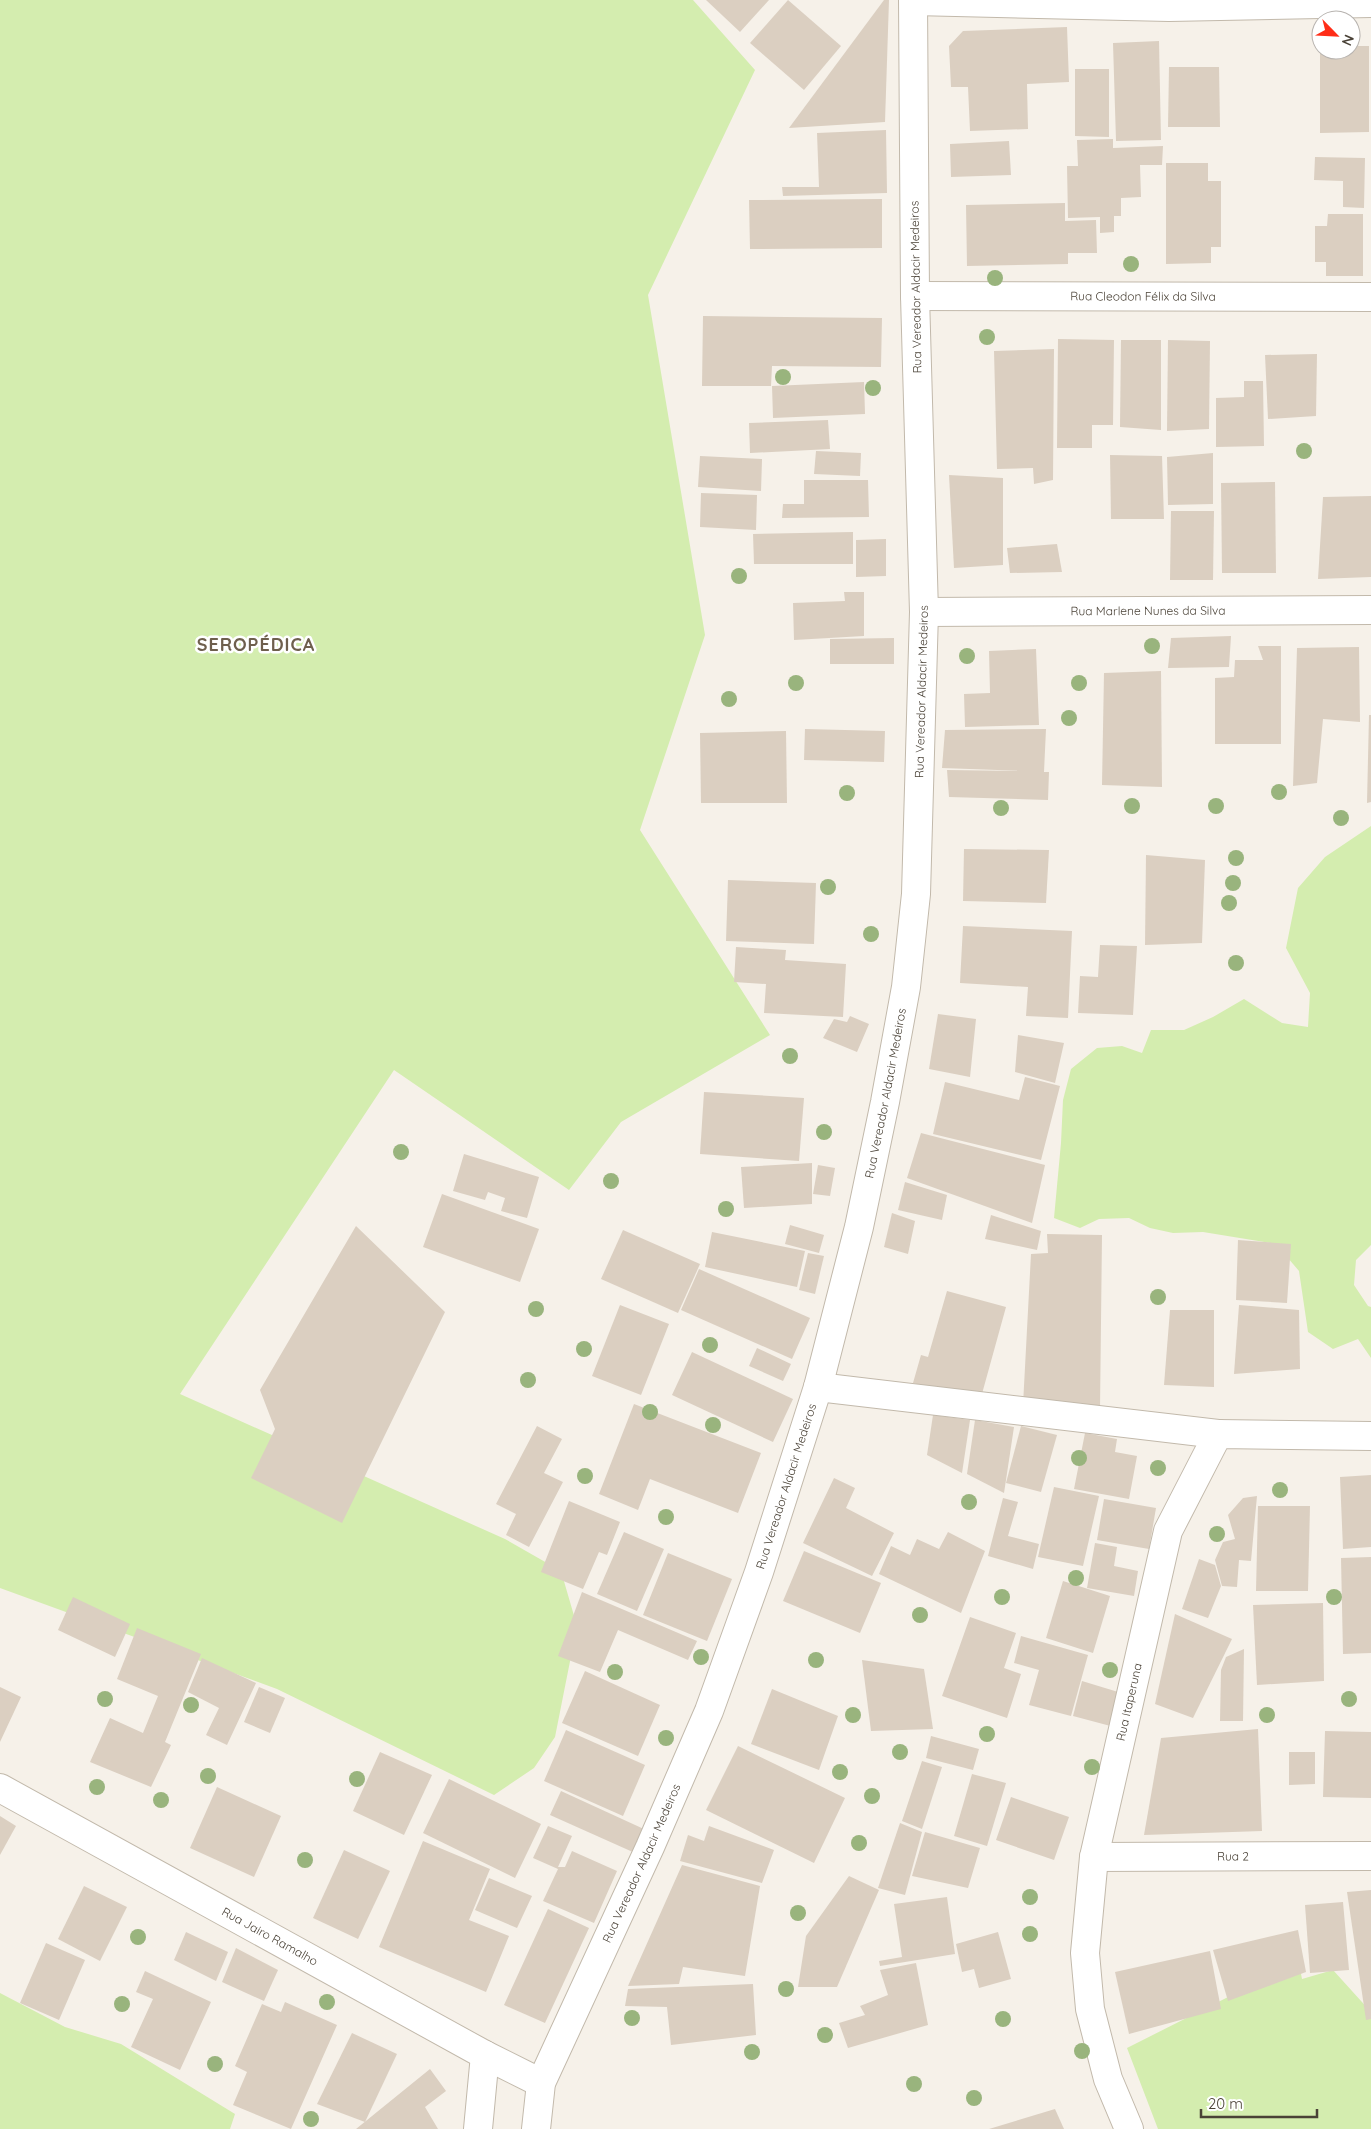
<svg xmlns="http://www.w3.org/2000/svg" width="1371" height="2129" viewBox="0 0 1371 2129" font-family="Quicksand,sans-serif">
  <rect width="100%" height="100%" fill="#f6f1e9"/>
  <g fill="#d4edaf">
    <path d="M0,0H693L755,70L648,295L705,635L640,830L770,1035L621,1122L569,1190L394,1070L180,1394L505,1539L561,1571L577,1626L555,1737L534,1768L494,1795L277,1689L0,1588Z"/>
    <path d="M1371,826V1245L1356,1260L1354,1285L1368,1306L1371,1307V1358L1358,1339L1333,1349L1308,1332L1299,1271L1276,1244L1203,1232L1173,1233L1150,1228L1129,1218L1099,1219L1080,1228L1054,1218L1061,1143L1063,1100L1071,1069L1097,1048L1122,1046L1142,1053L1151,1030H1184L1213,1017L1244,999L1282,1023L1308,1027L1310,993L1286,948L1298,888L1325,857Z"/>
    <path d="M1295,1943L1302,1979L1333,1970L1371,2012V2129H1158L1127,2048L1238,1992Z"/>
    <path d="M0,1993L65,2027L121,2044L235,2114L230,2129H0Z"/>
  </g>
  <g fill="#dbcfc1">
    <path d="M706,0H769L740,32Z"/>
    <path d="M788,0L841,46L804,90L750,43Z"/>
    <path d="M884,0H889L885,122L789,128Z"/>
    <path d="M1067,27L1069,82L1027,84L1028,129L970,131L968,87H951L949,46L963,31Z"/>
    <path d="M1159,41L1161,140L1116,141L1113,43Z"/>
    <path d="M1351,46H1369V132L1320,133V50H1351Z"/>
    <path d="M1169,67H1219L1220,127H1168Z"/>
    <path d="M1075,69H1109V137L1075,136Z"/>
    <path d="M886,130L887,193L783,196L782,187H819L817,133Z"/>
    <path d="M1113,139V148L1163,146L1162,165H1140L1141,197L1121,198V216H1114V232L1100,233V217L1068,218L1067,166H1078L1077,140Z"/>
    <path d="M1009,141L1011,175L951,177L950,144Z"/>
    <path d="M1315,157L1365,158L1364,208L1343,207V181L1314,180Z"/>
    <path d="M1166,163H1208V181H1221V247H1211V263L1166,264Z"/>
    <path d="M882,199V248L750,249L749,200Z"/>
    <path d="M1065,203V221L1096,220L1097,253H1068V264L967,266L966,205Z"/>
    <path d="M1328,214H1363V276H1326V262H1315V226H1327Z"/>
    <path d="M703,316L882,318L881,367L772,366L771,386H702Z"/>
    <path d="M1058,339L1114,340L1113,425H1092V448H1057Z"/>
    <path d="M1121,340H1161V430L1120,427Z"/>
    <path d="M1168,340L1210,341L1209,429L1167,431Z"/>
    <path d="M1054,349L1053,480L1034,484L1033,468L997,469L994,351Z"/>
    <path d="M1317,354L1316,416L1268,419L1265,355Z"/>
    <path d="M1244,381H1263L1264,446L1216,447V398L1244,397Z"/>
    <path d="M864,382L865,414L773,418L772,386Z"/>
    <path d="M828,420L830,449L750,453L749,423Z"/>
    <path d="M816,451L861,453L860,476L814,474Z"/>
    <path d="M1213,453V504L1168,505L1167,457Z"/>
    <path d="M1110,455L1162,456L1164,519H1111Z"/>
    <path d="M700,456L762,459L761,491L698,487Z"/>
    <path d="M949,475L1003,478V565L954,568Z"/>
    <path d="M804,480H868L869,517L782,518L783,504H804Z"/>
    <path d="M1275,482L1276,573H1222L1221,483Z"/>
    <path d="M701,493L757,495L756,530L700,527Z"/>
    <path d="M1371,496V577L1318,579L1323,497Z"/>
    <path d="M1171,511H1214L1213,580H1170Z"/>
    <path d="M853,532V564H754L753,534Z"/>
    <path d="M886,539V576L856,577V540Z"/>
    <path d="M1057,544L1062,572L1010,573L1007,548Z"/>
    <path d="M844,592H864V636L794,640L793,603L845,601Z"/>
    <path d="M1231,636L1229,667L1168,668L1171,638Z"/>
    <path d="M894,638V664H830V639Z"/>
    <path d="M1258,646H1281V744H1215V678L1234,677L1235,660H1263Z"/>
    <path d="M1359,647L1360,722L1323,719L1317,783L1293,786L1297,648Z"/>
    <path d="M1036,649L1039,725L965,727L964,694L990,693L989,651Z"/>
    <path d="M1161,671L1162,787L1102,785L1104,673Z"/>
    <path d="M1369,715H1371V802L1367,803Z"/>
    <path d="M805,729L885,731L884,762L804,760Z"/>
    <path d="M1046,729L1044,772H1049L1048,800L949,797L947,770L1026,771L942,768L945,730Z"/>
    <path d="M786,731L787,803H701L700,733Z"/>
    <path d="M964,849L1049,850L1046,903L963,901Z"/>
    <path d="M1146,855L1205,860L1202,943L1145,945Z"/>
    <path d="M728,880L816,883L814,944L726,941Z"/>
    <path d="M963,926L1072,931L1068,1018L1026,1016L1028,987L960,983Z"/>
    <path d="M1100,945L1137,946L1133,1015L1078,1013L1080,976L1098,977Z"/>
    <path d="M736,947L786,950L785,960L846,964L843,1017L764,1013L766,984L734,982Z"/>
    <path d="M938,1014L976,1019L970,1077L929,1069Z"/>
    <path d="M850,1016L869,1024L857,1052L823,1038L834,1019L847,1022Z"/>
    <path d="M1018,1035L1064,1043L1055,1083L1015,1072Z"/>
    <path d="M1025,1077L1060,1086L1041,1160L933,1134L945,1082L1019,1100Z"/>
    <path d="M704,1092L804,1098L799,1161L700,1154Z"/>
    <path d="M921,1133L1045,1165L1032,1223L907,1178Z"/>
    <path d="M464,1154L539,1177L527,1218L501,1211L505,1198L488,1192L485,1200L453,1191Z"/>
    <path d="M812,1163V1204L744,1208L741,1167Z"/>
    <path d="M818,1165L835,1168L830,1196L813,1194Z"/>
    <path d="M905,1182L947,1195L942,1220L898,1210Z"/>
    <path d="M442,1194L539,1229L520,1282L423,1247Z"/>
    <path d="M892,1213L915,1221L908,1254L884,1247Z"/>
    <path d="M991,1215L1041,1231L1037,1250L985,1239Z"/>
    <path d="M790,1225L824,1235L819,1253L785,1244Z"/>
    <path d="M356,1226L445,1312L342,1523L251,1478L275,1429L260,1390Z"/>
    <path d="M623,1230L700,1264L678,1313L601,1279Z"/>
    <path d="M712,1232L805,1251L797,1287L705,1267Z"/>
    <path d="M1047,1234L1102,1235L1100,1410L1023,1405L1031,1254L1048,1253Z"/>
    <path d="M1238,1240L1291,1244L1287,1303L1236,1300Z"/>
    <path d="M808,1253L824,1256L815,1294L799,1290Z"/>
    <path d="M699,1269L810,1318L792,1359L681,1310Z"/>
    <path d="M947,1291L1006,1307L980,1401L913,1383L921,1355L928,1357Z"/>
    <path d="M620,1305L669,1324L641,1395L592,1376Z"/>
    <path d="M1239,1305L1299,1310L1300,1369L1234,1374Z"/>
    <path d="M1170,1310H1214V1387L1164,1385Z"/>
    <path d="M757,1348L791,1364L783,1381L749,1366Z"/>
    <path d="M692,1352L793,1399L773,1442L672,1395Z"/>
    <path d="M634,1404L761,1453L738,1513L650,1479L638,1510L599,1494Z"/>
    <path d="M933,1415L970,1420L962,1473L927,1455Z"/>
    <path d="M975,1420L1014,1427L1004,1493L967,1474Z"/>
    <path d="M537,1426L562,1439L544,1473L563,1482L529,1547L506,1535L516,1514L496,1504Z"/>
    <path d="M1021,1426L1057,1435L1041,1492L1006,1483Z"/>
    <path d="M1085,1433L1117,1439L1115,1452L1137,1456L1129,1499L1074,1489Z"/>
    <path d="M1371,1475V1547L1343,1549L1340,1477Z"/>
    <path d="M834,1478L855,1488L846,1508L894,1533L872,1576L803,1543Z"/>
    <path d="M1054,1487L1099,1496L1083,1566L1038,1557Z"/>
    <path d="M1257,1496L1251,1561L1239,1560L1237,1587L1222,1586L1215,1560L1223,1542L1235,1539L1228,1515L1243,1498Z"/>
    <path d="M1003,1498L1018,1502L1008,1536L1039,1544L1033,1569L988,1556Z"/>
    <path d="M1104,1499L1156,1508L1149,1549L1097,1540Z"/>
    <path d="M569,1501L620,1522L607,1555L599,1552L583,1589L541,1572Z"/>
    <path d="M1258,1506H1310L1308,1591H1256Z"/>
    <path d="M624,1532L664,1549L637,1611L597,1594Z"/>
    <path d="M948,1532L985,1551L961,1613L879,1574L891,1546L910,1555L917,1539L939,1549Z"/>
    <path d="M1095,1543L1117,1547L1114,1566L1138,1571L1134,1596L1087,1588Z"/>
    <path d="M804,1551L881,1583L860,1633L783,1601Z"/>
    <path d="M668,1553L732,1579L707,1641L643,1615Z"/>
    <path d="M1371,1557V1653L1343,1654L1341,1558Z"/>
    <path d="M1199,1559L1215,1565L1221,1586L1208,1618L1182,1609Z"/>
    <path d="M1063,1581L1110,1596L1093,1653L1046,1638Z"/>
    <path d="M582,1592L697,1641L688,1660L618,1630L600,1672L558,1656Z"/>
    <path d="M73,1597L130,1624L115,1657L58,1630Z"/>
    <path d="M1323,1603L1324,1681L1257,1685L1253,1605Z"/>
    <path d="M1175,1614L1232,1639L1193,1718L1155,1704Z"/>
    <path d="M970,1617L1016,1633L1004,1668L1021,1674L1007,1718L942,1696Z"/>
    <path d="M137,1628L201,1654L165,1742L171,1745L151,1787L90,1762L110,1718L143,1733L158,1696L117,1679Z"/>
    <path d="M1021,1636L1088,1655L1071,1716L1029,1705L1039,1670L1014,1663Z"/>
    <path d="M1244,1649L1243,1721H1220L1221,1670L1226,1657Z"/>
    <path d="M202,1658L256,1683L227,1745L206,1735L219,1708L188,1692Z"/>
    <path d="M862,1660L924,1669L933,1729L871,1731Z"/>
    <path d="M585,1671L660,1705L638,1756L562,1723Z"/>
    <path d="M1082,1681L1128,1695L1118,1728L1073,1716Z"/>
    <path d="M0,1687L21,1697L0,1742Z"/>
    <path d="M259,1687L285,1698L270,1733L244,1722Z"/>
    <path d="M772,1689L838,1716L819,1770L751,1744Z"/>
    <path d="M1258,1729L1262,1831L1144,1835L1161,1738Z"/>
    <path d="M566,1730L645,1765L623,1816L544,1781Z"/>
    <path d="M1325,1731L1371,1732V1798L1323,1797Z"/>
    <path d="M931,1736L979,1749L973,1770L926,1758Z"/>
    <path d="M738,1746L845,1798L814,1863L706,1810Z"/>
    <path d="M380,1752L432,1775L404,1835L353,1811Z"/>
    <path d="M1289,1752H1315V1784L1289,1785Z"/>
    <path d="M922,1761L942,1767L922,1829L902,1821Z"/>
    <path d="M972,1774L1006,1783L987,1846L954,1836Z"/>
    <path d="M449,1779L541,1824L515,1878L423,1833Z"/>
    <path d="M217,1787L281,1816L254,1877L190,1848Z"/>
    <path d="M561,1791L646,1830L635,1853L550,1815Z"/>
    <path d="M1011,1797L1069,1817L1054,1860L996,1840Z"/>
    <path d="M0,1816L16,1826L0,1855Z"/>
    <path d="M900,1823L922,1832L905,1895L878,1888Z"/>
    <path d="M548,1826L572,1836L558,1867H565L572,1851L617,1871L594,1923L543,1901L558,1869L533,1858Z"/>
    <path d="M709,1826L774,1850L762,1883L680,1861L688,1835L704,1841Z"/>
    <path d="M925,1832L980,1848L968,1888L912,1876Z"/>
    <path d="M423,1841L490,1869L469,1920L509,1936L486,1992L379,1947Z"/>
    <path d="M344,1850L390,1871L358,1939L313,1918Z"/>
    <path d="M682,1865L760,1886L745,1976L683,1967L679,1984L628,1986Z"/>
    <path d="M849,1876L879,1890L837,1987H798L806,1936Z"/>
    <path d="M489,1878L532,1896L517,1928L475,1910Z"/>
    <path d="M84,1886L127,1907L100,1961L58,1939Z"/>
    <path d="M1371,1890V2019L1366,2020L1347,1892Z"/>
    <path d="M947,1897L955,1954L880,1966L879,1961L902,1957L894,1904Z"/>
    <path d="M1343,1902L1349,1970L1310,1973L1305,1905Z"/>
    <path d="M548,1909L589,1928L545,2023L504,2005Z"/>
    <path d="M1298,1930L1306,1972L1228,2001L1213,1950Z"/>
    <path d="M186,1932L228,1952L216,1981L174,1960Z"/>
    <path d="M998,1932L1011,1979L979,1988L974,1969L962,1972L956,1944Z"/>
    <path d="M46,1943L85,1960L59,2020L20,2003Z"/>
    <path d="M236,1948L278,1970L264,2001L222,1982Z"/>
    <path d="M1210,1951L1221,2009L1129,2034L1115,1972Z"/>
    <path d="M916,1963L928,2025L848,2048L839,2023L865,2015L860,2006L888,1995L880,1970Z"/>
    <path d="M145,1971L211,2002L180,2070L131,2047L153,1999L136,1992Z"/>
    <path d="M753,1984L756,2035L671,2045L667,2007L625,2006L628,1989Z"/>
    <path d="M285,2002L337,2025L291,2129L233,2105L247,2072L235,2066L262,2004L281,2012Z"/>
    <path d="M352,2033L397,2054L365,2122L317,2104Z"/>
    <path d="M430,2069L446,2091L425,2107L438,2129H356Z"/>
    <path d="M1055,2109L1064,2129H989Z"/>
  </g>
  <g fill="none" stroke-linecap="round" stroke-linejoin="round">
    <defs>
      <g id="minor">
        <path d="M914,1L1169,7L1371,3"/>
        <path id="s1" d="M915,296L1371,297"/>
        <path id="s2" d="M924,612L1371,610"/>
        <path d="M818,1387L1218,1434"/>
        <path id="s3" d="M0,1788L485,2055L541,2083"/>
        <path id="s4" d="M1094,1857L1371,1856"/>
        <path d="M478,2129L485,2055"/>
        <path id="s5" d="M536,2129L541,2083L650,1847L709,1711L759,1572L818,1387L859,1227L885,1102L906,987L916,894L924,612L915,296L913,0"/>
        <path id="s6" d="M1129,2129L1108,2079L1090,2009L1085,1953L1094,1857L1168,1531L1218,1434L1371,1436"/>
      </g>
    </defs>
    <use href="#minor" stroke="#c2b9ab" stroke-width="30"/>
    <use href="#minor" stroke="#fff" stroke-width="28"/>
  </g>
  <g fill="#99b47d">
    <circle cx="1131" cy="264" r="8"/>
    <circle cx="995" cy="278" r="8"/>
    <circle cx="987" cy="337" r="8"/>
    <circle cx="783" cy="377" r="8"/>
    <circle cx="873" cy="388" r="8"/>
    <circle cx="1304" cy="451" r="8"/>
    <circle cx="739" cy="576" r="8"/>
    <circle cx="1152" cy="646" r="8"/>
    <circle cx="967" cy="656" r="8"/>
    <circle cx="796" cy="683" r="8"/>
    <circle cx="1079" cy="683" r="8"/>
    <circle cx="729" cy="699" r="8"/>
    <circle cx="1069" cy="718" r="8"/>
    <circle cx="1279" cy="792" r="8"/>
    <circle cx="847" cy="793" r="8"/>
    <circle cx="1132" cy="806" r="8"/>
    <circle cx="1216" cy="806" r="8"/>
    <circle cx="1001" cy="808" r="8"/>
    <circle cx="1341" cy="818" r="8"/>
    <circle cx="1236" cy="858" r="8"/>
    <circle cx="1233" cy="883" r="8"/>
    <circle cx="828" cy="887" r="8"/>
    <circle cx="1229" cy="903" r="8"/>
    <circle cx="871" cy="934" r="8"/>
    <circle cx="1236" cy="963" r="8"/>
    <circle cx="790" cy="1056" r="8"/>
    <circle cx="824" cy="1132" r="8"/>
    <circle cx="401" cy="1152" r="8"/>
    <circle cx="611" cy="1181" r="8"/>
    <circle cx="726" cy="1209" r="8"/>
    <circle cx="1158" cy="1297" r="8"/>
    <circle cx="536" cy="1309" r="8"/>
    <circle cx="710" cy="1345" r="8"/>
    <circle cx="584" cy="1349" r="8"/>
    <circle cx="528" cy="1380" r="8"/>
    <circle cx="650" cy="1412" r="8"/>
    <circle cx="713" cy="1425" r="8"/>
    <circle cx="1079" cy="1458" r="8"/>
    <circle cx="1158" cy="1468" r="8"/>
    <circle cx="585" cy="1476" r="8"/>
    <circle cx="1280" cy="1490" r="8"/>
    <circle cx="969" cy="1502" r="8"/>
    <circle cx="666" cy="1517" r="8"/>
    <circle cx="1217" cy="1534" r="8"/>
    <circle cx="1076" cy="1578" r="8"/>
    <circle cx="1002" cy="1597" r="8"/>
    <circle cx="1334" cy="1597" r="8"/>
    <circle cx="920" cy="1615" r="8"/>
    <circle cx="701" cy="1657" r="8"/>
    <circle cx="816" cy="1660" r="8"/>
    <circle cx="1110" cy="1670" r="8"/>
    <circle cx="615" cy="1672" r="8"/>
    <circle cx="105" cy="1699" r="8"/>
    <circle cx="1349" cy="1699" r="8"/>
    <circle cx="191" cy="1705" r="8"/>
    <circle cx="853" cy="1715" r="8"/>
    <circle cx="1267" cy="1715" r="8"/>
    <circle cx="987" cy="1734" r="8"/>
    <circle cx="666" cy="1738" r="8"/>
    <circle cx="900" cy="1752" r="8"/>
    <circle cx="1092" cy="1767" r="8"/>
    <circle cx="840" cy="1772" r="8"/>
    <circle cx="208" cy="1776" r="8"/>
    <circle cx="357" cy="1779" r="8"/>
    <circle cx="97" cy="1787" r="8"/>
    <circle cx="872" cy="1796" r="8"/>
    <circle cx="161" cy="1800" r="8"/>
    <circle cx="859" cy="1843" r="8"/>
    <circle cx="305" cy="1860" r="8"/>
    <circle cx="1030" cy="1897" r="8"/>
    <circle cx="798" cy="1913" r="8"/>
    <circle cx="1030" cy="1934" r="8"/>
    <circle cx="138" cy="1937" r="8"/>
    <circle cx="786" cy="1989" r="8"/>
    <circle cx="327" cy="2002" r="8"/>
    <circle cx="122" cy="2004" r="8"/>
    <circle cx="632" cy="2018" r="8"/>
    <circle cx="1003" cy="2019" r="8"/>
    <circle cx="825" cy="2035" r="8"/>
    <circle cx="1082" cy="2051" r="8"/>
    <circle cx="752" cy="2052" r="8"/>
    <circle cx="215" cy="2064" r="8"/>
    <circle cx="914" cy="2084" r="8"/>
    <circle cx="974" cy="2098" r="8"/>
    <circle cx="311" cy="2119" r="8"/>
  </g>
  <g text-anchor="middle" stroke-width="5" stroke-linejoin="round" paint-order="stroke">
    <g font-size="12" fill="#4a4237" stroke="#fff">
      <text transform="translate(916 287) rotate(-91)" y="4">Rua Vereador Aldacir Medeiros</text>
      <text dy="4" stroke="none"><textPath href="#s1" startOffset="228">Rua Cleodon Félix da Silva</textPath></text>
      <text dy="4" stroke="none"><textPath href="#s2" startOffset="224">Rua Marlene Nunes da Silva</textPath></text>
      <text dy="4" stroke="none"><textPath href="#s5" startOffset="1502">Rua Vereador Aldacir Medeiros</textPath></text>
      <text dy="4" stroke="none"><textPath href="#s5" startOffset="1098">Rua Vereador Aldacir Medeiros</textPath></text>
      <text dy="4" stroke="none"><textPath href="#s5" startOffset="692">Rua Vereador Aldacir Medeiros</textPath></text>
      <text dy="4" stroke="none"><textPath href="#s6" startOffset="438">Rua Itaperuna</textPath></text>
      <text dy="4" stroke="none"><textPath href="#s4" startOffset="139">Rua 2</textPath></text>
      <text dy="4" stroke="none"><textPath href="#s5" startOffset="288">Rua Vereador Aldacir Medeiros</textPath></text>
      <text dy="4" stroke="none"><textPath href="#s3" startOffset="308">Rua Jairo Ramalho</textPath></text>
    </g>
    <g font-size="18" font-weight="bold" letter-spacing="1" fill="#6e5f4d" stroke="#fff">
      <text x="256" y="651">SEROPÉDICA</text>
    </g>
  </g>
  <g transform="translate(1336 35) rotate(114)"><circle r="24" fill="#ffffff" stroke="#b7b3af"/>
  <path d="M0-4L9 19L0 12L-9 19Z" fill="#ff2d17"/>
  <text y="-8" font-size="14" font-weight="bold" text-anchor="middle" fill="#4a4237">N</text>
  </g>
  <path d="M1201 2109v8h116v-8" fill="none" stroke="#4a4237" stroke-width="2.5"/>
  <text x="1208" y="2109" font-size="15" fill="#4a4237" stroke="#ffffff" stroke-width="4" paint-order="stroke">20 m</text>
</svg>
